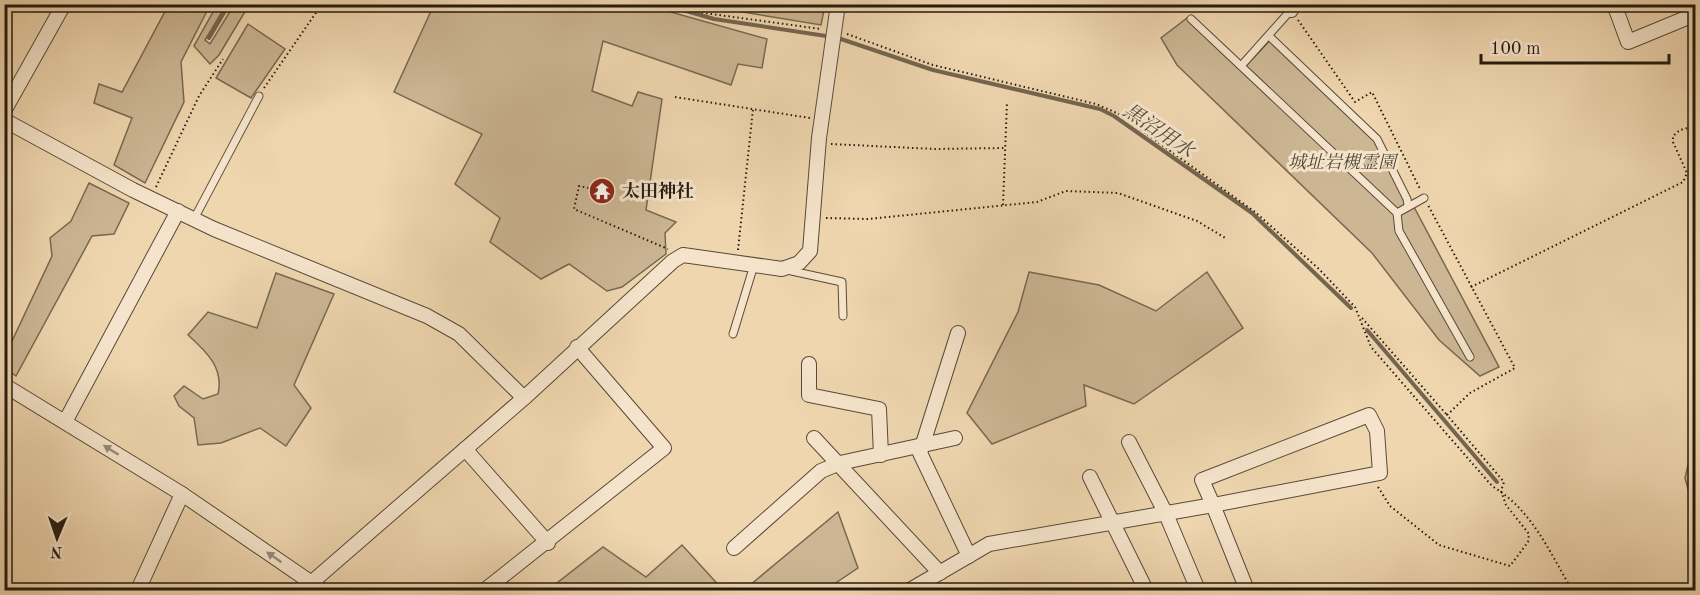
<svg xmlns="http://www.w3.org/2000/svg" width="1700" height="595" viewBox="0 0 1700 595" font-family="'Old Standard TT','Noto Serif JP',serif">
  <rect width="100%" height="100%" fill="#efd6af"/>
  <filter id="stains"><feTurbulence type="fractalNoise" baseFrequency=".00333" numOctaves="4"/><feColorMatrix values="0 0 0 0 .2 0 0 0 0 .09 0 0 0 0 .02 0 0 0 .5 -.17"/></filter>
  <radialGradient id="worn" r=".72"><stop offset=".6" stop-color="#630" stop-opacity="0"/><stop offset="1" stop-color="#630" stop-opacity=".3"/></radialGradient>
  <g fill="#ccb694" stroke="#786852" stroke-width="1.5">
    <path d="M169,4L210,5L181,62L184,102L145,183L114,165L132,118L94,103L99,84L122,92Z"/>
    <path d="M217,5H226L205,40L210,44L234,5H249L219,55L210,64L194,46Z"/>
    <path d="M417,5H646L767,39L762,68L738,64L731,85L603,41L592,91L632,106L638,92L662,99L646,210L676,222L665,233L666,254L622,287L607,291L569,264L541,279L490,242L500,218L455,184L482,134L394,92L431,11Z"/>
    <path d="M700,5H825L821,25Z"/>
    <path d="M1191,15L1246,66L1273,37L1379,136L1405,190L1499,367L1480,376L1439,340L1372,253L1177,65L1161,38Z"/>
    <path d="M248,24L285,49L251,98L216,78Z"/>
    <path d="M89,183L129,203L114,234L92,236L16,376L5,368V356L52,256L50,238L71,221Z"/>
    <path d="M1029,272L1099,285L1156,311L1207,272L1243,328L1134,404L1084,385L1086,406L992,444L967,413L1018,312Z"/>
    <path d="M276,273L334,294L294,385L311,408L286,446L260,428L221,443L198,445L194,418L179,406L174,396L184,386L203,399L218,394C224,368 207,352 188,335L208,312L257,328Z"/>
    <path d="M1694,440H1695V514L1685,478Z"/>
    <path d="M838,512L858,568L825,590H744Z"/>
    <path d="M682,545L723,590H548L603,547L646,577Z"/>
  </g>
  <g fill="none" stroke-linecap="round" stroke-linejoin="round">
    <g stroke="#74654f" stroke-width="4">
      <path d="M662,4L714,19L826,36"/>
      <path d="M209,38L229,4"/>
      <path d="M838,38L933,70L1100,109L1114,116L1252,213L1351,308"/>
      <path d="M1367,330L1497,482"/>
    </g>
    <defs>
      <g id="lane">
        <path d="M1191,19L1397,213L1399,231L1470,357"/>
        <path d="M1269,36L1377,139L1407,199L1408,205"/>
        <path d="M1241,66L1291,10"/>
        <path d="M1397,213L1424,198"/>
        <path d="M194,219L259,96"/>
        <path d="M787,270L842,282L843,316"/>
        <path d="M733,334L754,265"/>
      </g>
      <g id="street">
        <path d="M1286,4L1291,10"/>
        <path d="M1614,4L1628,42L1696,14"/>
        <path d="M4,111L64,4"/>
        <path d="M4,120L133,190L214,229L427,316L459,334L524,398"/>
        <path d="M958,333L920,453L969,556"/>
        <path d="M809,364V395L879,409L881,455"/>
        <path d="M4,385L182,494L322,590"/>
        <path d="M1369,415L1377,431L1380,473L1213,505L1202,480Z"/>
        <path d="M65,422L178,211"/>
        <path d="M814,438L940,573"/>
        <path d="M1129,442L1166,514L1198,590"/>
        <path d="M465,449L548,543"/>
        <path d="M1090,477L1146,590"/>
        <path d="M734,548L821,471L840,463L955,438"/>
        <path d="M311,583L524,398L673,261L683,255L782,269L799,263L810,251L819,138L838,4"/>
        <path d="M138,590L182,494"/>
        <path d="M485,590L664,448L577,347"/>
        <path d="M910,590L989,544L1213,505L1247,590"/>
      </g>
    </defs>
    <use href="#lane" stroke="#574a37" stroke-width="9"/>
    <use href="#street" stroke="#574a37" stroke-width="16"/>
    <g stroke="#241b0f" stroke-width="2" stroke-dasharray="1.5 3" stroke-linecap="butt">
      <path d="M676,4L704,13L821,29"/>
      <path d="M1298,20L1355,102L1372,92L1420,189"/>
      <path d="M847,34L933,65L1096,104L1119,114L1255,212L1319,269L1355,307L1371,347L1492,486C1532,510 1549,551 1572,590"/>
      <path d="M264,88L322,4"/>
      <path d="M675,97L810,118"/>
      <path d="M831,144L935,149L1005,148"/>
      <path d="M156,187L199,96L223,59"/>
      <path d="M593,189L579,186L574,209L668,249"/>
      <path d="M1003,205L1007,102"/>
      <path d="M826,218L868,219L1037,202L1066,191L1118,193L1197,221L1227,239"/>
      <path d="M738,250L753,109"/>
      <path d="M1471,287L1683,182L1687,173L1673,142V136L1680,130L1696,126"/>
      <path d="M1362,318L1447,415"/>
      <path d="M1378,487L1390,506L1439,545L1510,566L1528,542L1529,534L1506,505L1501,491L1504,482L1447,415L1470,393L1515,368L1428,205"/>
    </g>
    <use href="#lane" stroke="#f5e4cb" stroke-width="7"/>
    <use href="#street" stroke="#f5e4cb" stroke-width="14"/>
  </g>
  <defs><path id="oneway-solid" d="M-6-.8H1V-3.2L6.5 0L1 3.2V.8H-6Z" transform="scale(1.5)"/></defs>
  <g fill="#978a76">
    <use href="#oneway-solid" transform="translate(111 450) rotate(-148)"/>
    <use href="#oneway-solid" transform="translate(274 557) rotate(-145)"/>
  </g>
  <defs>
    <symbol id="temple-disc" viewBox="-11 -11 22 22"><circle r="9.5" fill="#8f2418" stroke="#f5e4cb"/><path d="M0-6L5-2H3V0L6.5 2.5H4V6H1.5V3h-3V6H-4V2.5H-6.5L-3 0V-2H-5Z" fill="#fff"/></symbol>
  </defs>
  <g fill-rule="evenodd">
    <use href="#temple-disc" x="587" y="176" width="30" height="30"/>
  </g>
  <g text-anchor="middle" stroke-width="6" stroke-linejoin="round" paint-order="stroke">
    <g font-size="18" font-style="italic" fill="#564a37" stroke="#f5e4cb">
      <text x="1342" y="168">城址岩槻霊園</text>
    </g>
    <g font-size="18" font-weight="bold" fill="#241b0f" stroke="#f5e4cb" text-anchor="start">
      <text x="622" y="197">太田神社</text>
    </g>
    <g font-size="20" font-style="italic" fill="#5a4c39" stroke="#f5e4cb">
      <text transform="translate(1159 130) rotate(34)" y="7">黒沼用水</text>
    </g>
  </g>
  <rect width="1700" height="595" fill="none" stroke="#efd6af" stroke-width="24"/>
  <rect x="6" y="6" width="1688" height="583" fill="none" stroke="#241b0f" stroke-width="3"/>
  <rect x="12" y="12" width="1676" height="571" fill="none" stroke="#241b0f" stroke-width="1.5"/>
  <g transform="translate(57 538) rotate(182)" stroke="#f5e4cb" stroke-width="4.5" paint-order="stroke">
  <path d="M0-4.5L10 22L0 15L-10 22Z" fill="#241b0f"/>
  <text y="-9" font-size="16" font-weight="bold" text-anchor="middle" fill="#241b0f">N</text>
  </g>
  <path d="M1481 54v9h188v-9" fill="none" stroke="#241b0f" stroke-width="3"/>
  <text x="1490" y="54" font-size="18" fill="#241b0f" stroke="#f5e4cb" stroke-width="4.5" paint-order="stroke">100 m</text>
  <rect width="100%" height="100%" filter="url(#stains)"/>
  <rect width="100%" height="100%" fill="url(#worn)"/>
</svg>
